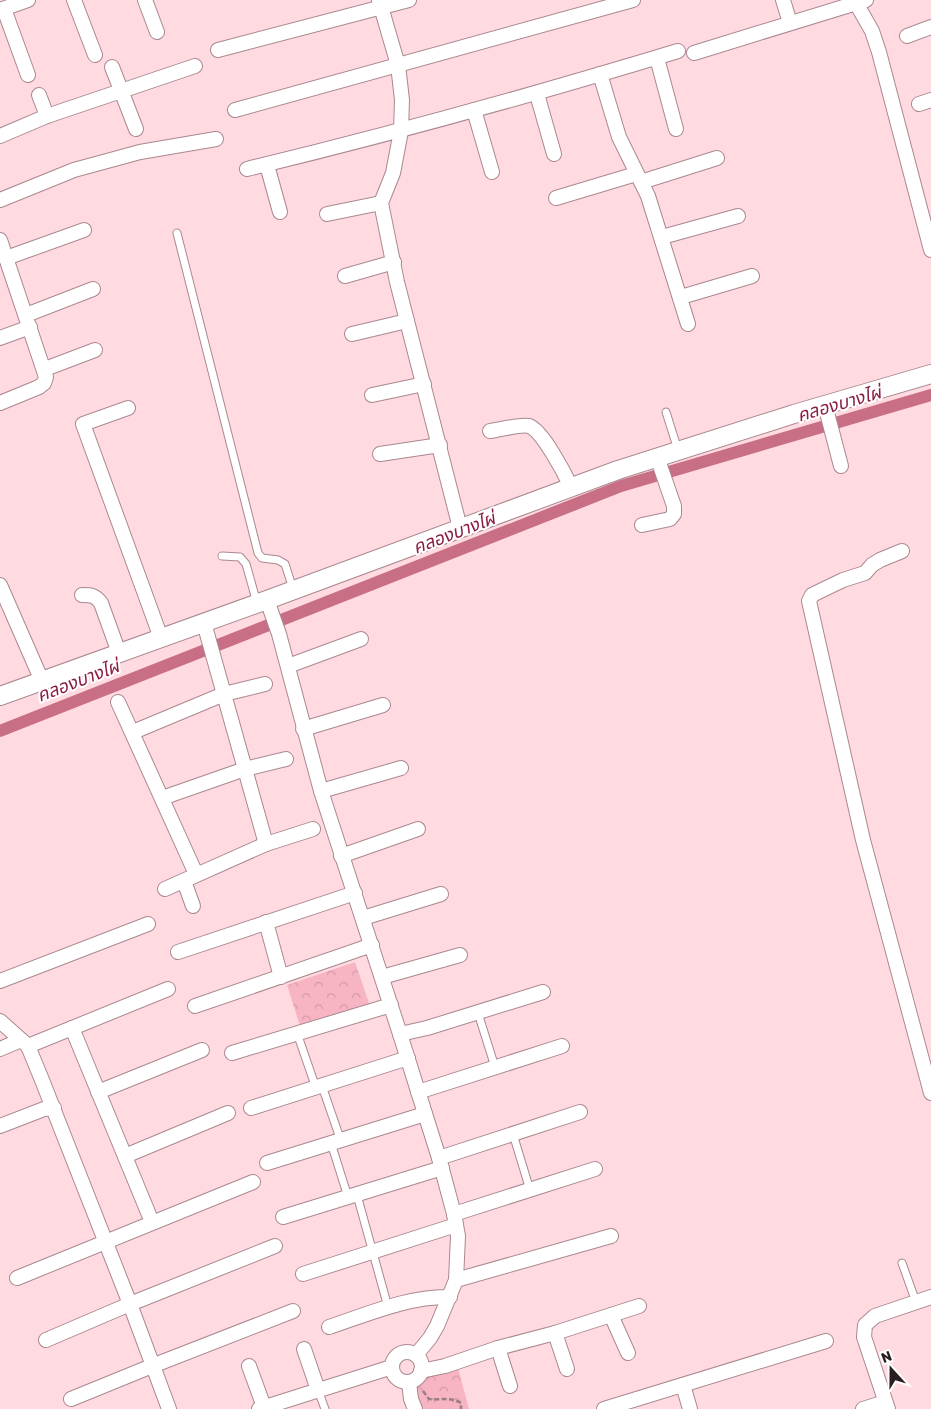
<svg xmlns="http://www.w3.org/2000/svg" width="931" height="1409" viewBox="0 0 931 1409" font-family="Rubik,'Noto Sans Thai',sans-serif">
  <defs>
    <pattern id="park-crowns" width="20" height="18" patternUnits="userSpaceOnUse" patternTransform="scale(1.25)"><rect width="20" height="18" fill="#f7b4c2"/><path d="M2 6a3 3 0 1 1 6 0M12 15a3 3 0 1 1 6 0" fill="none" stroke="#d49aa6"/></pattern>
  </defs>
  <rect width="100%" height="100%" fill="#ffdae1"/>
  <g fill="url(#park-crowns)">
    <path d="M355,962L371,1009L302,1032L287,985Z"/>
    <path d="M458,1368L469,1409H412L408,1397L417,1380Z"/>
  </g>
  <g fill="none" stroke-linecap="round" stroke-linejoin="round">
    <path stroke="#c96f85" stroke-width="12" d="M0,731L621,486L931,395"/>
    <defs>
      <g id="service">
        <path d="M177,233L258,553L262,558L278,560L285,564L293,589"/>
        <path d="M666,412L678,450"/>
        <path d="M222,556L240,557L246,564L257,603"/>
        <path d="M478,1013L495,1067"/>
        <path d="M297,1033L316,1088"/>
        <path d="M322,1086L341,1141"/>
        <path d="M513,1134L530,1190"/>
        <path d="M331,1143L348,1197"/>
        <path d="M357,1195L388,1307"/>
        <path d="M902,1263L916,1302"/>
        <path d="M318,1390L325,1409"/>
      </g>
      <g id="minor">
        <path d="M74,0L95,55"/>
        <path d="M145,0L157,32"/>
        <path d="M379,0L398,65L402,100L401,131L393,173L381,203L397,282L460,528"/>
        <path d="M783,0L790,23"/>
        <path d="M856,3L872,31L879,52L931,250"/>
        <path d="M4,9L28,75"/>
        <path d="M0,10L28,0"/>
        <path d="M907,36L931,27"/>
        <path d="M218,50L409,0"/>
        <path d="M694,53L866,0"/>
        <path d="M657,58L676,129"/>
        <path d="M112,67L136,129"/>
        <path d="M600,74L619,137L648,196L688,324"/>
        <path d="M537,94L554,154"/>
        <path d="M39,95L47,116"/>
        <path d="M919,104L931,100"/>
        <path d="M235,110L633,0"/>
        <path d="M474,110L492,172"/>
        <path d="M0,136L47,116L195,66"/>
        <path d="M267,165L280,212"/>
        <path d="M247,169C392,134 536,94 678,51"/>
        <path d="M641,182L717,158"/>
        <path d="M556,198L636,174"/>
        <path d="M0,200L74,170L140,152L216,139"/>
        <path d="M327,214L381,203"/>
        <path d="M662,237L738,216"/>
        <path d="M0,240L46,377L44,383L39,387L0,403"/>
        <path d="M6,258L84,230"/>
        <path d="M345,276L394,262"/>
        <path d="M681,297L752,276"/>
        <path d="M26,315L93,289"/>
        <path d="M352,334L407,321"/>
        <path d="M0,338L30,327"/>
        <path d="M45,369L95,350"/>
        <path d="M372,395L424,384"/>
        <path d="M825,405L841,466"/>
        <path d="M128,408L83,424L161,638"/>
        <path d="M490,431C499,430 521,424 529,426C542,430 565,474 571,487"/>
        <path d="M380,454L440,445"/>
        <path d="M642,525L670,519L674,514V506L657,457"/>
        <path d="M902,551L880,560L872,565L865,573L843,580L812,595L809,601L863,840L931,1093"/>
        <path d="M0,585L42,681"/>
        <path d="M82,595C91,595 95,595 101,603L119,653"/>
        <path d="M267,600L279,634L321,791L400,1034L439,1158L454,1214L458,1236L456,1280L437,1326L430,1338L416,1355"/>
        <path d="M204,623L266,844"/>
        <path d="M288,666L361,639"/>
        <path d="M118,702L196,874"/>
        <path d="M303,729L383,705"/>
        <path d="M133,732L224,694L265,684"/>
        <path d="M321,791L401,768"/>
        <path d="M162,798L245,769L286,759"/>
        <path d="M341,856L418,829"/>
        <path d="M184,881L193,906"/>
        <path d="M165,889L266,844L313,829"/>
        <path d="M363,918L441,894"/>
        <path d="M266,922L281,977"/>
        <path d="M178,952L355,893"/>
        <path d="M382,977L460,955"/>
        <path d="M0,981L148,924"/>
        <path d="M195,1006L372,945"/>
        <path d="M0,1021L28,1046L42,1080L130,1304L169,1409"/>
        <path d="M72,1028L152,1222"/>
        <path d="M400,1034L427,1028L543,992"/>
        <path d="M28,1046L168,989"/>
        <path d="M0,1049L21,1040"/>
        <path d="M232,1053L391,1005"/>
        <path d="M98,1092L202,1050"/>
        <path d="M418,1092L562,1046"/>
        <path d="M251,1108L408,1058"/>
        <path d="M0,1126L44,1109L54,1108"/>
        <path d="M125,1156L228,1113"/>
        <path d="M439,1158L580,1112"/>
        <path d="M267,1163L425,1114"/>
        <path d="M454,1214L595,1169"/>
        <path d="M283,1217L442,1168"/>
        <path d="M303,1274L456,1225"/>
        <path d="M17,1278L253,1182"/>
        <path d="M456,1280L611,1236"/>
        <path d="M611,1315L628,1353"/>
        <path d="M329,1327C368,1314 409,1296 450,1297"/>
        <path d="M555,1333L567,1369"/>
        <path d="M46,1340L130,1304L275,1246"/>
        <path d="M498,1348L510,1386"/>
        <path d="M304,1349L318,1390"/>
        <circle cx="407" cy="1367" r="15"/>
        <path d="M249,1366L264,1407"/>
        <path d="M421,1371L445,1366L498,1348L555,1333L639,1306"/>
        <path d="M409,1382L411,1399L415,1409"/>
        <path d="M683,1385L690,1409"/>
        <path d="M71,1399L152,1366L293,1311"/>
        <path d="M259,1409L392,1367"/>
        <path d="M604,1409L826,1341"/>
        <path d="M863,1409L885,1402"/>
        <path d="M888,1409L864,1337L865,1325L875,1316L931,1297"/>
      </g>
      <path id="tertiary" d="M0,696L267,600L618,470L794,414L931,374"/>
    </defs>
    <use href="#service" stroke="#aa888f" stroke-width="9"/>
    <use href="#minor" stroke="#aa888f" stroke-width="16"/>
    <use href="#tertiary" stroke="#aa888f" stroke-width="20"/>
    <path stroke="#997f84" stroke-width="2.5" stroke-dasharray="5 2.5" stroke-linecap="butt" d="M423,1391L429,1399C441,1400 451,1397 461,1403V1409"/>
    <use href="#service" stroke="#fff" stroke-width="7"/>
    <use href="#minor" stroke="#fff" stroke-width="14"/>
    <use href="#tertiary" stroke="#fff" stroke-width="18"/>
  </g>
  <g text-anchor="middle" stroke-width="4" stroke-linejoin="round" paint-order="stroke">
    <g font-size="18" font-style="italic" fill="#8b1d44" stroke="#fff">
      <text transform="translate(839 404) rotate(-16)" y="6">คลองบางไผ่</text>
      <text transform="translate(454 533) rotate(-21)" y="6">คลองบางไผ่</text>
      <text transform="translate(78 681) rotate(-21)" y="6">คลองบางไผ่</text>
    </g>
  </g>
  <g transform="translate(891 1369) rotate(339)" stroke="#ffffff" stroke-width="4" paint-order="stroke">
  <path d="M0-4L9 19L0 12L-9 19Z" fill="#2a1d20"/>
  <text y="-8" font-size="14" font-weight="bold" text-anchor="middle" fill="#2a1d20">N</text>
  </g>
</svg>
